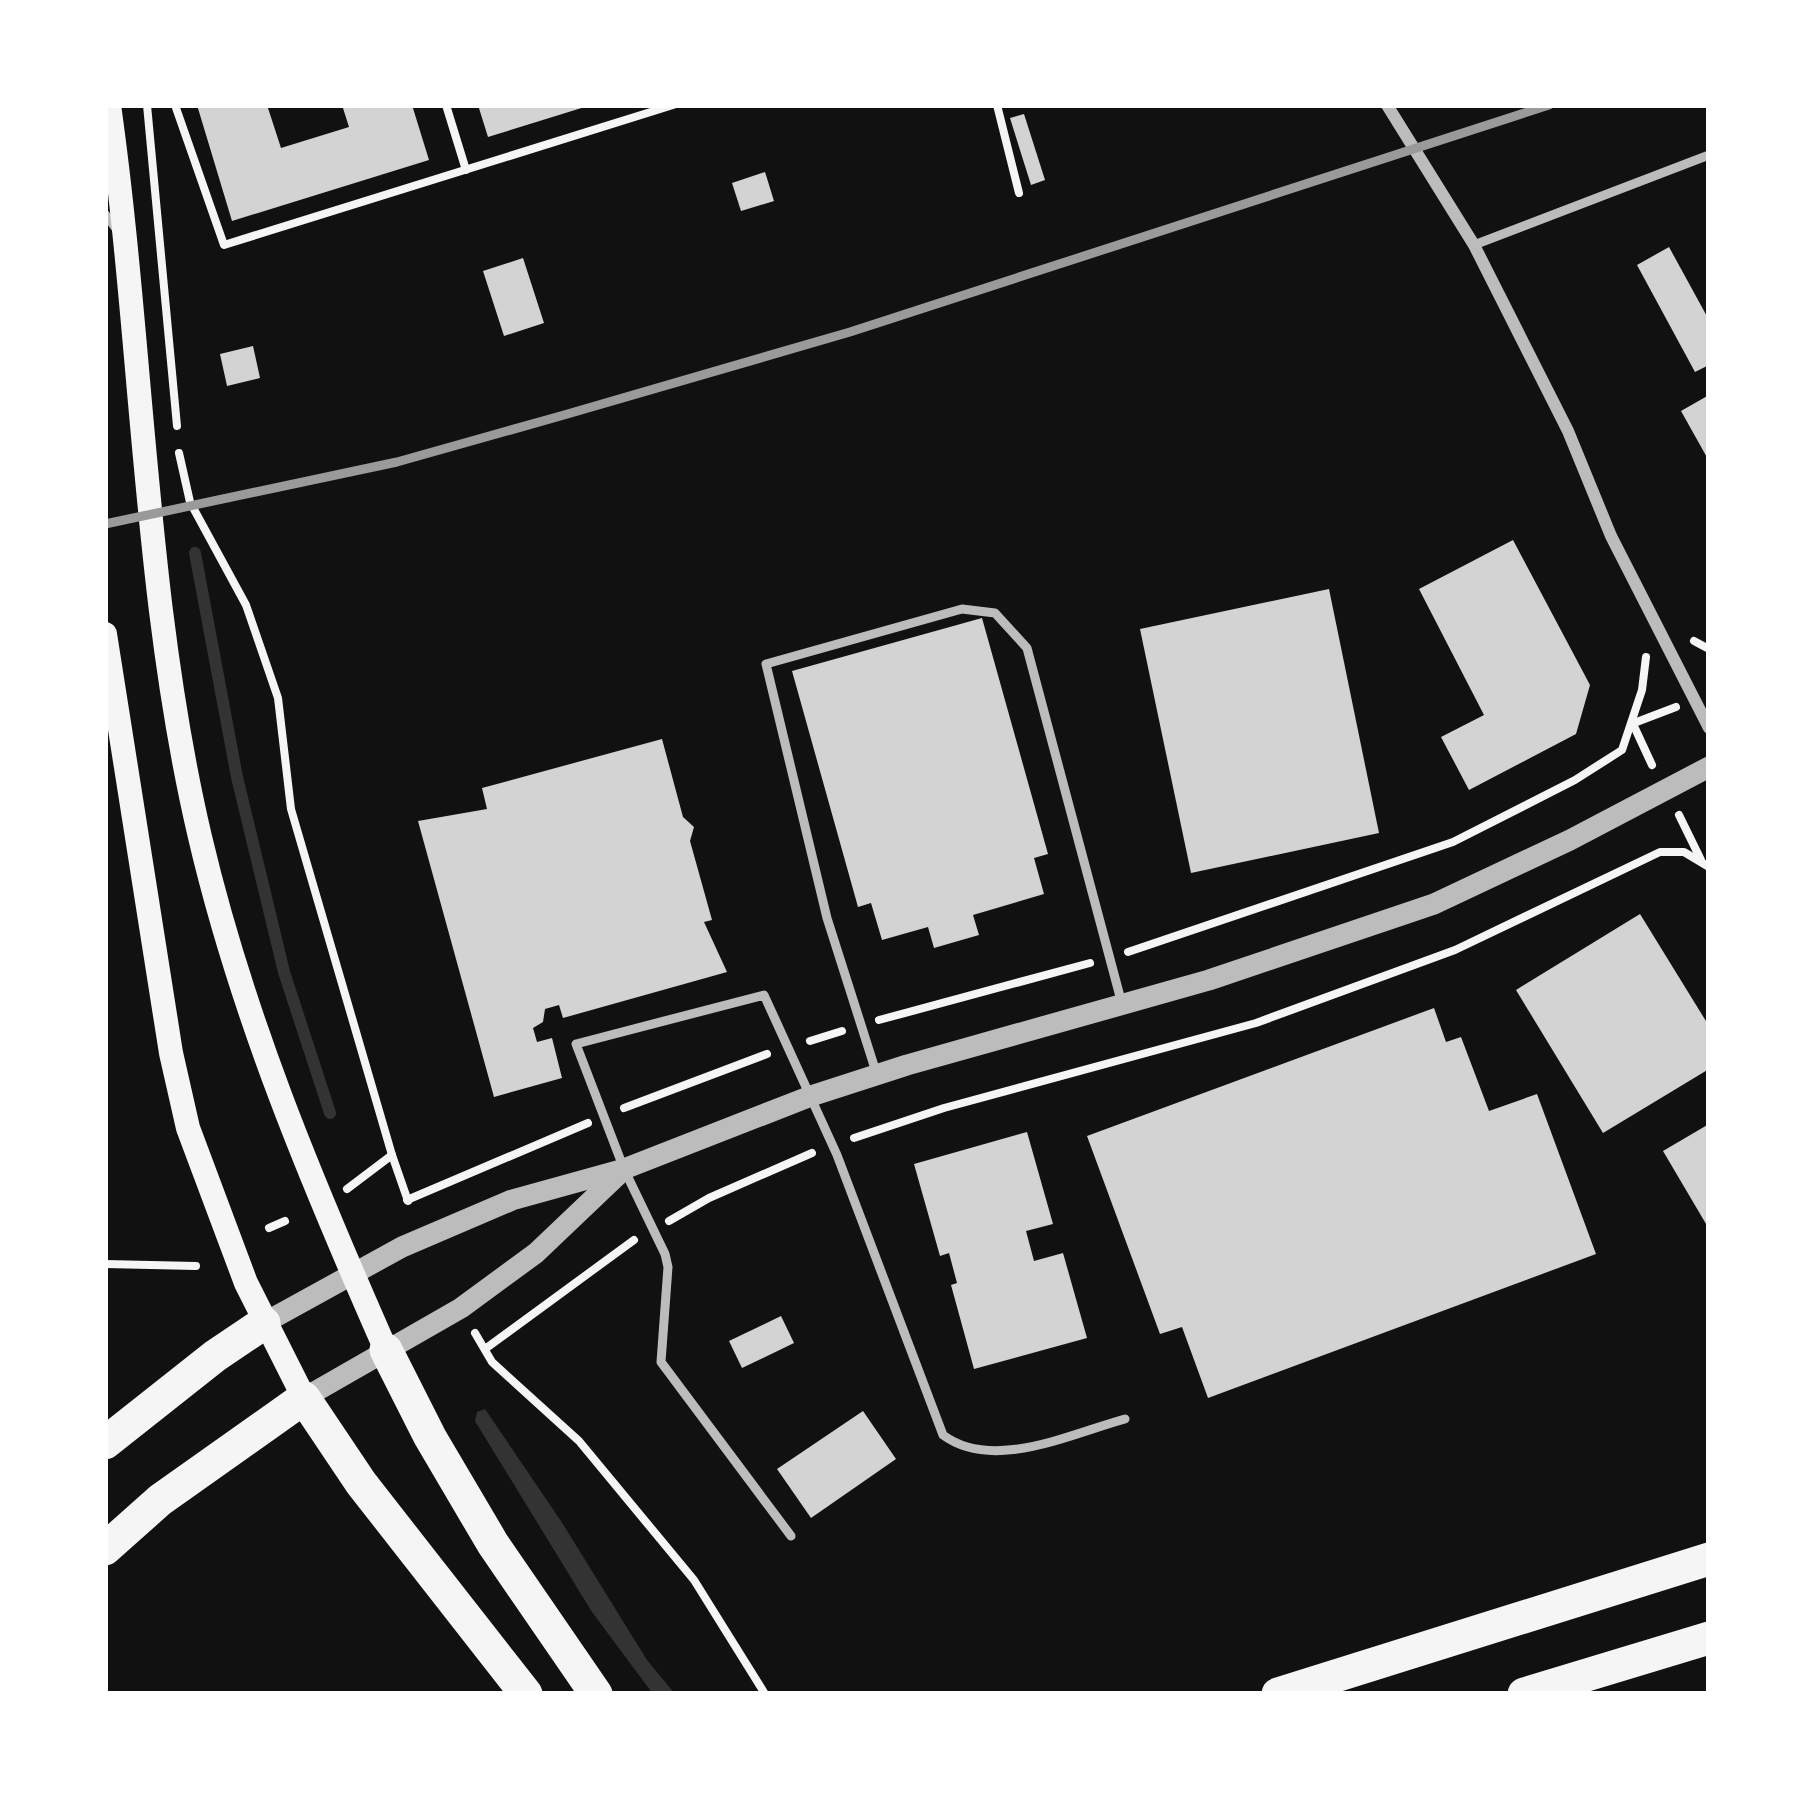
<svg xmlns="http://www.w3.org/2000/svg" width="1814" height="1799" viewBox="0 0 1814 1799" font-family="'IBM Plex Sans',sans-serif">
  <rect width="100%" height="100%" fill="#111"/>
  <path fill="#333" d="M485,1409L561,1521L647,1660L675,1694H653L592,1612L475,1421L477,1412Z"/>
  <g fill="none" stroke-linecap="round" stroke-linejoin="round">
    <path stroke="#333" stroke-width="12" d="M195,553L237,777L284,972L330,1113"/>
  </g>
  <g fill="#d3d3d3">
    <path d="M197,105H267L281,148L349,127L342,105H412L429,160L232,221Z"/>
    <path d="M478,105H588V106L488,137Z"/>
    <path d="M1024,114L1045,180L1031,185L1010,118Z"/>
    <path d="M765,172L774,201L741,211L732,183Z"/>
    <path d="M1669,247L1709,320V365L1695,372L1637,265Z"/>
    <path d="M523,258L544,323L504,336L483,271Z"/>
    <path d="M253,346L260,378L227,386L220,354Z"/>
    <path d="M1709,395V461L1681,411Z"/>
    <path d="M1513,540L1590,685L1576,734L1469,790L1441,737L1484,715L1419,589Z"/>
    <path d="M1329,589L1379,833L1191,873L1140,629Z"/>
    <path d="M982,618L1048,854L1034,858L1044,894L973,915L979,935L934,948L928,927L882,940L871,903L858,907L792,671Z"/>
    <path d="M662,739L683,817L694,827L690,841L712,920L704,922L727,972L563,1018L559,1005L545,1009L543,1022L533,1028L537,1042L552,1038L562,1078L494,1097L418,821L487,809L482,788Z"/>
    <path d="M1640,914L1709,1026V1069L1603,1133L1516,990Z"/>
    <path d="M1434,1008L1446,1042L1461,1037L1489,1111L1537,1094L1596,1254L1208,1398L1182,1327L1160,1334L1087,1136Z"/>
    <path d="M1709,1124V1229L1663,1151Z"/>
    <path d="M1027,1132L1053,1224L1026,1231L1034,1261L1063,1253L1087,1338L974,1369L951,1285L957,1283L949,1253L940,1256L914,1164Z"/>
    <path d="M781,1316L794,1343L742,1368L729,1341Z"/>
    <path d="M863,1411L896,1459L811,1518L777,1469Z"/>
  </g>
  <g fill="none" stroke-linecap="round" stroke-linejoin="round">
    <g stroke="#f5f5f5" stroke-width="8">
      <path d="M147,105L177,426"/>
      <path d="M175,105L224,245L673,105"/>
      <path d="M446,105L466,170"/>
      <path d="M997,105L1019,193"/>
      <path d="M179,453L190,502L246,605L278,698L291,809L392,1155"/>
      <path d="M1694,641L1709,649"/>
      <path d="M1634,723L1676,707"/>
      <path d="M1633,724L1652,765"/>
      <path d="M1679,815L1701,860"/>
      <path d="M1128,952L1453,842L1575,780L1622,750L1642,690L1646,657"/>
      <path d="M879,1020L1090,963"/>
      <path d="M810,1041L842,1031"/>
      <path d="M624,1108L767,1054"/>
      <path d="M854,1138L944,1108L1256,1023L1455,950L1660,852H1684L1709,867"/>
      <path d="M347,1189L392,1155L408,1201"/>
      <path d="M407,1200L588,1123"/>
      <path d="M669,1221L709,1198L812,1153"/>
      <path d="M269,1228L285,1221"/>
      <path d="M105,1264L196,1266"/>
      <path d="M475,1333L492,1362L579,1441L694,1580L765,1694"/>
      <path d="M485,1349L634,1240"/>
    </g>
    <g stroke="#bcbcbc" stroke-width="9">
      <path d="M105,214L118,231"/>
      <path d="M1474,245L1709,155"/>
      <path d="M877,1075L827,918L766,664L962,609L995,613L1027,648L1122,1004"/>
      <path d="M791,1536L661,1362L668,1267L665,1254L624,1169L576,1044L764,995L837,1155L943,1435C993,1472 1070,1434 1125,1419"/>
    </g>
    <path stroke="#bcbcbc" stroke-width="12" d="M1387,105L1474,245L1568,431L1611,536L1709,728"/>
    <g stroke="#bcbcbc" stroke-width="21">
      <path d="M264,1323L402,1247L512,1200L624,1169L811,1096L907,1065L1209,980L1434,904L1570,840L1709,767"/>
      <path d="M304,1398L461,1308L536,1253L619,1174"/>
    </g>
    <g stroke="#f5f5f5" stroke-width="24">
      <path d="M109,105C143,346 144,599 200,837C242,1016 312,1182 386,1350"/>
      <path d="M105,634L171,1053L188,1128L246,1283L304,1398"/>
    </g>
    <g stroke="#f5f5f5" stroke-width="33">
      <path d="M386,1350L430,1437L493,1544L596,1694"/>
      <path d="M105,1443L215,1356L264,1323"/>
      <path d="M105,1549L160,1500L304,1398L361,1483L526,1694"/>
      <path d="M1278,1694L1709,1559"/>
      <path d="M1524,1694L1709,1638"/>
    </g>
    <path stroke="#9a9a9a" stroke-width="9" d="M105,524L397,462L564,415L850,332L1549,105"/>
  </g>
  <rect width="1814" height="1799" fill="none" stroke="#ffffff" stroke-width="216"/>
</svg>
